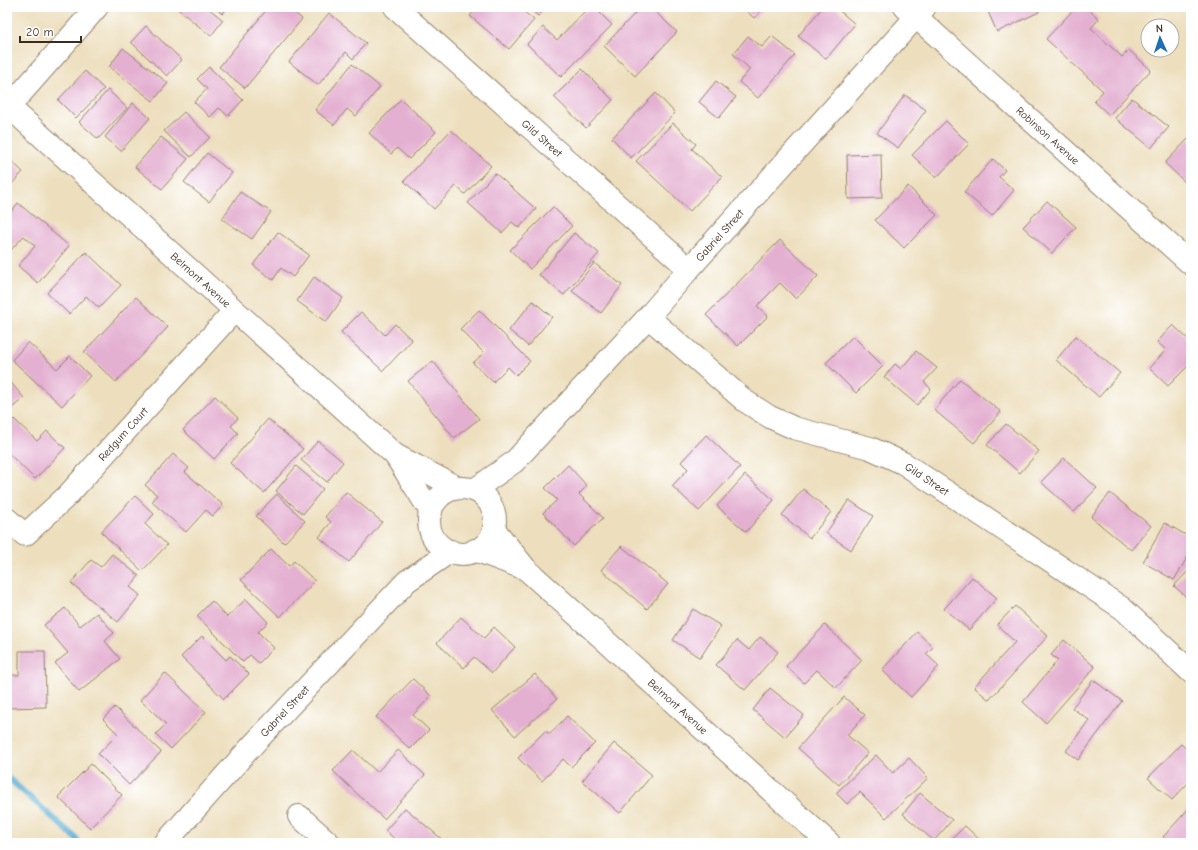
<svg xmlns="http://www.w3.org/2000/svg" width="1198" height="850" viewBox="0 0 1198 850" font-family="'Comic Neue',sans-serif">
  <rect width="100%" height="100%" fill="#fff"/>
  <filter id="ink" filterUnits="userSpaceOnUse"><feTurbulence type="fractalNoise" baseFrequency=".025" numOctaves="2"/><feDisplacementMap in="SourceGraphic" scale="8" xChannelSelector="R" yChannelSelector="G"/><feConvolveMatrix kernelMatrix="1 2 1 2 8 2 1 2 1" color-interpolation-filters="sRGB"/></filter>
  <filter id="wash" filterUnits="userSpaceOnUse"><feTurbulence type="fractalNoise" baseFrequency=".012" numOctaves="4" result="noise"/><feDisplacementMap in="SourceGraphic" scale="16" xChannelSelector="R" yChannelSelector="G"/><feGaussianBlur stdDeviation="0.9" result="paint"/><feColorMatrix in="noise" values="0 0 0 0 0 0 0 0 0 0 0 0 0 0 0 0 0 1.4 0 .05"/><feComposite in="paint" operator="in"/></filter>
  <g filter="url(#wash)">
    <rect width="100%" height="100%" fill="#eddfbe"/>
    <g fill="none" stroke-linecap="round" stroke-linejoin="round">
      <path stroke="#55acd2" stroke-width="6" d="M7,777L77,839"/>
    </g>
    <g id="blocks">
      <g fill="#e4b0d1">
        <path d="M175,7H207L223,20L211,36Z"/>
        <path d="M215,7H229L222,14Z"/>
        <path d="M269,7H288L302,19L245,88L219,67Z"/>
        <path d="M477,7H518L534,20L509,49L470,16Z"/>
        <path d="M528,7H547L538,16Z"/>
        <path d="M589,7H594L612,25L561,77L527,44L543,27L557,40Z"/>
        <path d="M641,7H650L677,32L635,76L604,46Z"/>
        <path d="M742,7H765L754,18Z"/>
        <path d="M823,7H835L855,24L826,59L798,36Z"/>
        <path d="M986,7H1036L1039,12L997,32Z"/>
        <path d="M1076,7H1086L1099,19L1091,28L1122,57L1129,50L1151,70L1109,115L1094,101L1103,91L1046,39Z"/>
        <path d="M329,13L366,43L353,59L346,52L318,85L289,62Z"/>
        <path d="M146,26L182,60L167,76L131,42Z"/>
        <path d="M748,36L762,47L772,36L795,55L758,98L739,82L750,69L733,54Z"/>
        <path d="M123,48L168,83L153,101L109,67Z"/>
        <path d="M352,64L380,87L356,116L347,109L334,125L315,110Z"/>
        <path d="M209,67L243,100L228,116L219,108L210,117L194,102L207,89L197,79Z"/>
        <path d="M582,69L613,100L586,128L554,97Z"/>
        <path d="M85,71L104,89L76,118L58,100Z"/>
        <path d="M716,81L736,97L719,118L699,102Z"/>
        <path d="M108,90L127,108L98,139L79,122Z"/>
        <path d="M656,93L675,113L631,158L612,138Z"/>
        <path d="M905,95L926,110L898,148L877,133Z"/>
        <path d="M1132,98L1169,127L1151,148L1115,118Z"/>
        <path d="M401,99L436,132L409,159L397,148L391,154L369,133Z"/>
        <path d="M133,103L150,118L121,151L105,137Z"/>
        <path d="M184,112L210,137L191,157L164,131Z"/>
        <path d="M946,121L969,144L936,178L912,155Z"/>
        <path d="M673,123L696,144L692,149L722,177L690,211L636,161Z"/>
        <path d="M451,130L491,166L465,194L456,186L434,209L404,181Z"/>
        <path d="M161,137L188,159L162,189L135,167Z"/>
        <path d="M1188,139L1191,142V188L1165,163Z"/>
        <path d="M207,153L232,173L209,202L184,182Z"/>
        <path d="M881,154L882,198L848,199L847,155Z"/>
        <path d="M7,157L23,172L7,189Z"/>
        <path d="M993,159L1005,170L999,177L1014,190L992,216L964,192Z"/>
        <path d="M495,173L536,209L519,228L512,222L502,233L468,203Z"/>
        <path d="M908,186L937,215L904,248L875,220Z"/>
        <path d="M240,192L271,212L252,239L222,219Z"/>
        <path d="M1047,201L1076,227L1052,253L1023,227Z"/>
        <path d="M18,203L69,246L38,283L18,266L35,246L24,236L7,254V217Z"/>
        <path d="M553,207L572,226L530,269L510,250Z"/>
        <path d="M278,232L309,255L293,277L281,268L273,280L253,265Z"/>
        <path d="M574,233L599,253L564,295L539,275Z"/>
        <path d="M780,240L818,276L796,299L780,283L757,306L768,316L738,346L706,315Z"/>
        <path d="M86,252L121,285L99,308L86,296L69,314L47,293Z"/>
        <path d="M594,263L622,285L601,313L572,291Z"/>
        <path d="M314,277L343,298L326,322L297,301Z"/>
        <path d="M136,297L168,327L116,382L84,352Z"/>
        <path d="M533,301L552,317L528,346L509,330Z"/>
        <path d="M479,310L530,361L516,375L508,367L493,382L473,363L484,353L460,329Z"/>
        <path d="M361,312L385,335L395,324L412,340L383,371L341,332Z"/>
        <path d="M1173,325L1191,342V363L1168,386L1149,368L1166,350L1157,342Z"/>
        <path d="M853,336L883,366L856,393L826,363Z"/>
        <path d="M1076,336L1120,373L1099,397L1056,360Z"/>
        <path d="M28,342L57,369L70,356L90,376L62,406L12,360Z"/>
        <path d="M916,351L937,368L924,382L931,389L917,405L884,377L895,364L901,369Z"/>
        <path d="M433,361L479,419L454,438L408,381Z"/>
        <path d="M7,378L24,398L7,412Z"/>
        <path d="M960,379L1001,412L974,443L934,410Z"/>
        <path d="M215,396L238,418L231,426L238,433L214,459L183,430Z"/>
        <path d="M14,419L37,441L47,431L65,448L35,479L7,452V426Z"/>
        <path d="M268,419L303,449L264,493L230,463Z"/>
        <path d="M1006,424L1039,451L1020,473L987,445Z"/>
        <path d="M706,435L740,467L699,511L672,486L688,469L681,462Z"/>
        <path d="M318,441L343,462L327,482L301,460Z"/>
        <path d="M173,454L189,468L185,472L223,505L213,516L206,510L186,532L152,502L157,495L145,485Z"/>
        <path d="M1064,458L1097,488L1074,512L1041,482Z"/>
        <path d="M568,465L587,486L579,494L603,518L574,546L543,513L557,500L545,488Z"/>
        <path d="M296,466L323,489L303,514L276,491Z"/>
        <path d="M745,475L774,500L746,532L717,506Z"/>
        <path d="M803,489L831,512L810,538L782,515Z"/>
        <path d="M346,492L382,522L349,562L319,537L331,522L325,517Z"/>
        <path d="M1110,493L1151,526L1131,550L1091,517Z"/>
        <path d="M277,494L305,521L284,543L256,516Z"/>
        <path d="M135,496L154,514L145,524L167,545L142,571L101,532Z"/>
        <path d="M849,500L873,516L851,550L826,533Z"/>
        <path d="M1165,523L1191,538V551L1174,580L1143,562Z"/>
        <path d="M621,546L668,584L647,609L601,570Z"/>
        <path d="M271,549L289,566L294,561L315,581L280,617L241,580Z"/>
        <path d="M112,554L139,576L130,587L140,595L118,622L71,583L91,560L101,567Z"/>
        <path d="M1191,568V601L1174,586Z"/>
        <path d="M972,577L997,598L969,630L944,609Z"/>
        <path d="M246,599L268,622L258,632L274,648L259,663L250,655L243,662L197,616L212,601L227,617Z"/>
        <path d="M1015,606L1048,636L989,700L974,687L1015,642L997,625Z"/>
        <path d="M65,608L80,626L97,613L114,633L105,641L120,659L79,692L55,663L68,653L44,625Z"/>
        <path d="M693,609L721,626L700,658L673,640Z"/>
        <path d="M461,617L484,638L494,627L515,647L492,673L474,657L464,668L437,643Z"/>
        <path d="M825,625L862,660L836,688L817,670L804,683L786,666Z"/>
        <path d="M917,632L933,647L926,654L939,666L911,697L882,670Z"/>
        <path d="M202,636L226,660L230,656L249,674L224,699L181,657Z"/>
        <path d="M760,637L778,652L745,690L716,665L737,640L749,650Z"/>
        <path d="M1064,640L1095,667L1046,723L1023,702L1058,660L1051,655Z"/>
        <path d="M19,651H45L46,707L7,708V675H19Z"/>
        <path d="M165,673L206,712L171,749L156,734L166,724L140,700Z"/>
        <path d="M535,674L557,699L515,736L492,710Z"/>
        <path d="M413,679L431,696L413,715L429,730L410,749L376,717Z"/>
        <path d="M1093,680L1122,701L1078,760L1066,751L1089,720L1072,708Z"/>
        <path d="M770,688L804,715L785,737L753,710Z"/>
        <path d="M844,697L865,715L847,735L868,753L839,785L798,748Z"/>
        <path d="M115,707L161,752L129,785L98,754L118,734L103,719Z"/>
        <path d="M567,716L595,743L571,767L563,759L542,781L518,758L545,731L550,734Z"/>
        <path d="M614,743L652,775L620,813L582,781Z"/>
        <path d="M1181,744L1191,753V780L1172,800L1148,778Z"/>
        <path d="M353,750L377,772L398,750L425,775L384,819L333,771Z"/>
        <path d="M876,755L893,773L909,758L928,778L886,818L860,792L847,804L836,793Z"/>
        <path d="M91,764L122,795L90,828L58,797Z"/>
        <path d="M920,793L952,820L934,841L903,814Z"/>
        <path d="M1191,806V843H1170L1163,837Z"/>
        <path d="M405,808L444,841L442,843H400L385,831Z"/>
        <path d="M965,826L983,843H948Z"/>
      </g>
    </g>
  </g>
  <g filter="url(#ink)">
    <use href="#blocks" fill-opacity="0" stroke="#94846e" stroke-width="1"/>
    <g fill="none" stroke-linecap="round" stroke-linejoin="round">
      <defs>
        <g id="minor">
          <path id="s1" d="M395,7L689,269"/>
          <path id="s2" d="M905,7L1191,264"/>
          <path id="s3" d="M7,105L395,455L458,488"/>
          <path d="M9,107L97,7"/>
          <path id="s4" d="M648,317L745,401L770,417L794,428L870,448L903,463L1122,608L1191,672"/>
          <path d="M395,455L431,512"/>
          <circle cx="462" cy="521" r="33"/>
          <path id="s5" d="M474,490L514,462L648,317L689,269L925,7"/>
          <path id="s6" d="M7,519L25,535L67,496L234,311"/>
          <path id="s7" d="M494,529L526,569L829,843"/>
          <path d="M475,550L526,569"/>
          <path d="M299,816L329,843"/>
          <path id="s8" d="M165,843L249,749L407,581L451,551"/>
        </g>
      </defs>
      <use href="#minor" stroke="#94846e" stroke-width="24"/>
      <use href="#minor" stroke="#fff" stroke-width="22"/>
    </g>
  </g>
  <g text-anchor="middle" stroke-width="3.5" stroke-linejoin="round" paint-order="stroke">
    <g font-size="11" fill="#3b2a1e" stroke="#fff">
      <text dy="4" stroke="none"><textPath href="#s2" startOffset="192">Robinson Avenue</textPath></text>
      <text dy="4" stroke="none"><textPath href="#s1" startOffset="197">Gild Street</textPath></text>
      <text dy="4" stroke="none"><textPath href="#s5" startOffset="355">Gabriel Street</textPath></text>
      <text dy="4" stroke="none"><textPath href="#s3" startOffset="261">Belmont Avenue</textPath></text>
      <text dy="4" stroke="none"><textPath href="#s6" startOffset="165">Redgum Court</textPath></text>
      <text dy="4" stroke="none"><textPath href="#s4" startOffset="328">Gild Street</textPath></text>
      <text dy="4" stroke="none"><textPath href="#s7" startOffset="256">Belmont Avenue</textPath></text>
      <text dy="4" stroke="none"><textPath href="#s8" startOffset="178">Gabriel Street</textPath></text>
    </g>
  </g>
  <rect width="1198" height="850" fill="none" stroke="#fff" stroke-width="24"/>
  <g transform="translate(1160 38) rotate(357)"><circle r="19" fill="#ffffff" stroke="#b1aaa5"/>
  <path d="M0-3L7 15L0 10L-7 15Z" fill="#1f6fb2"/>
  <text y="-6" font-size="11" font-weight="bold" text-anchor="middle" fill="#3b2a1e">N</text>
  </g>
  <path d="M20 36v6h61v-6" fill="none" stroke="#3b2a1e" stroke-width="2"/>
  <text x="26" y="36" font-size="12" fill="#3b2a1e" stroke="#ffffff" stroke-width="3" paint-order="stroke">20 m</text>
</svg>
